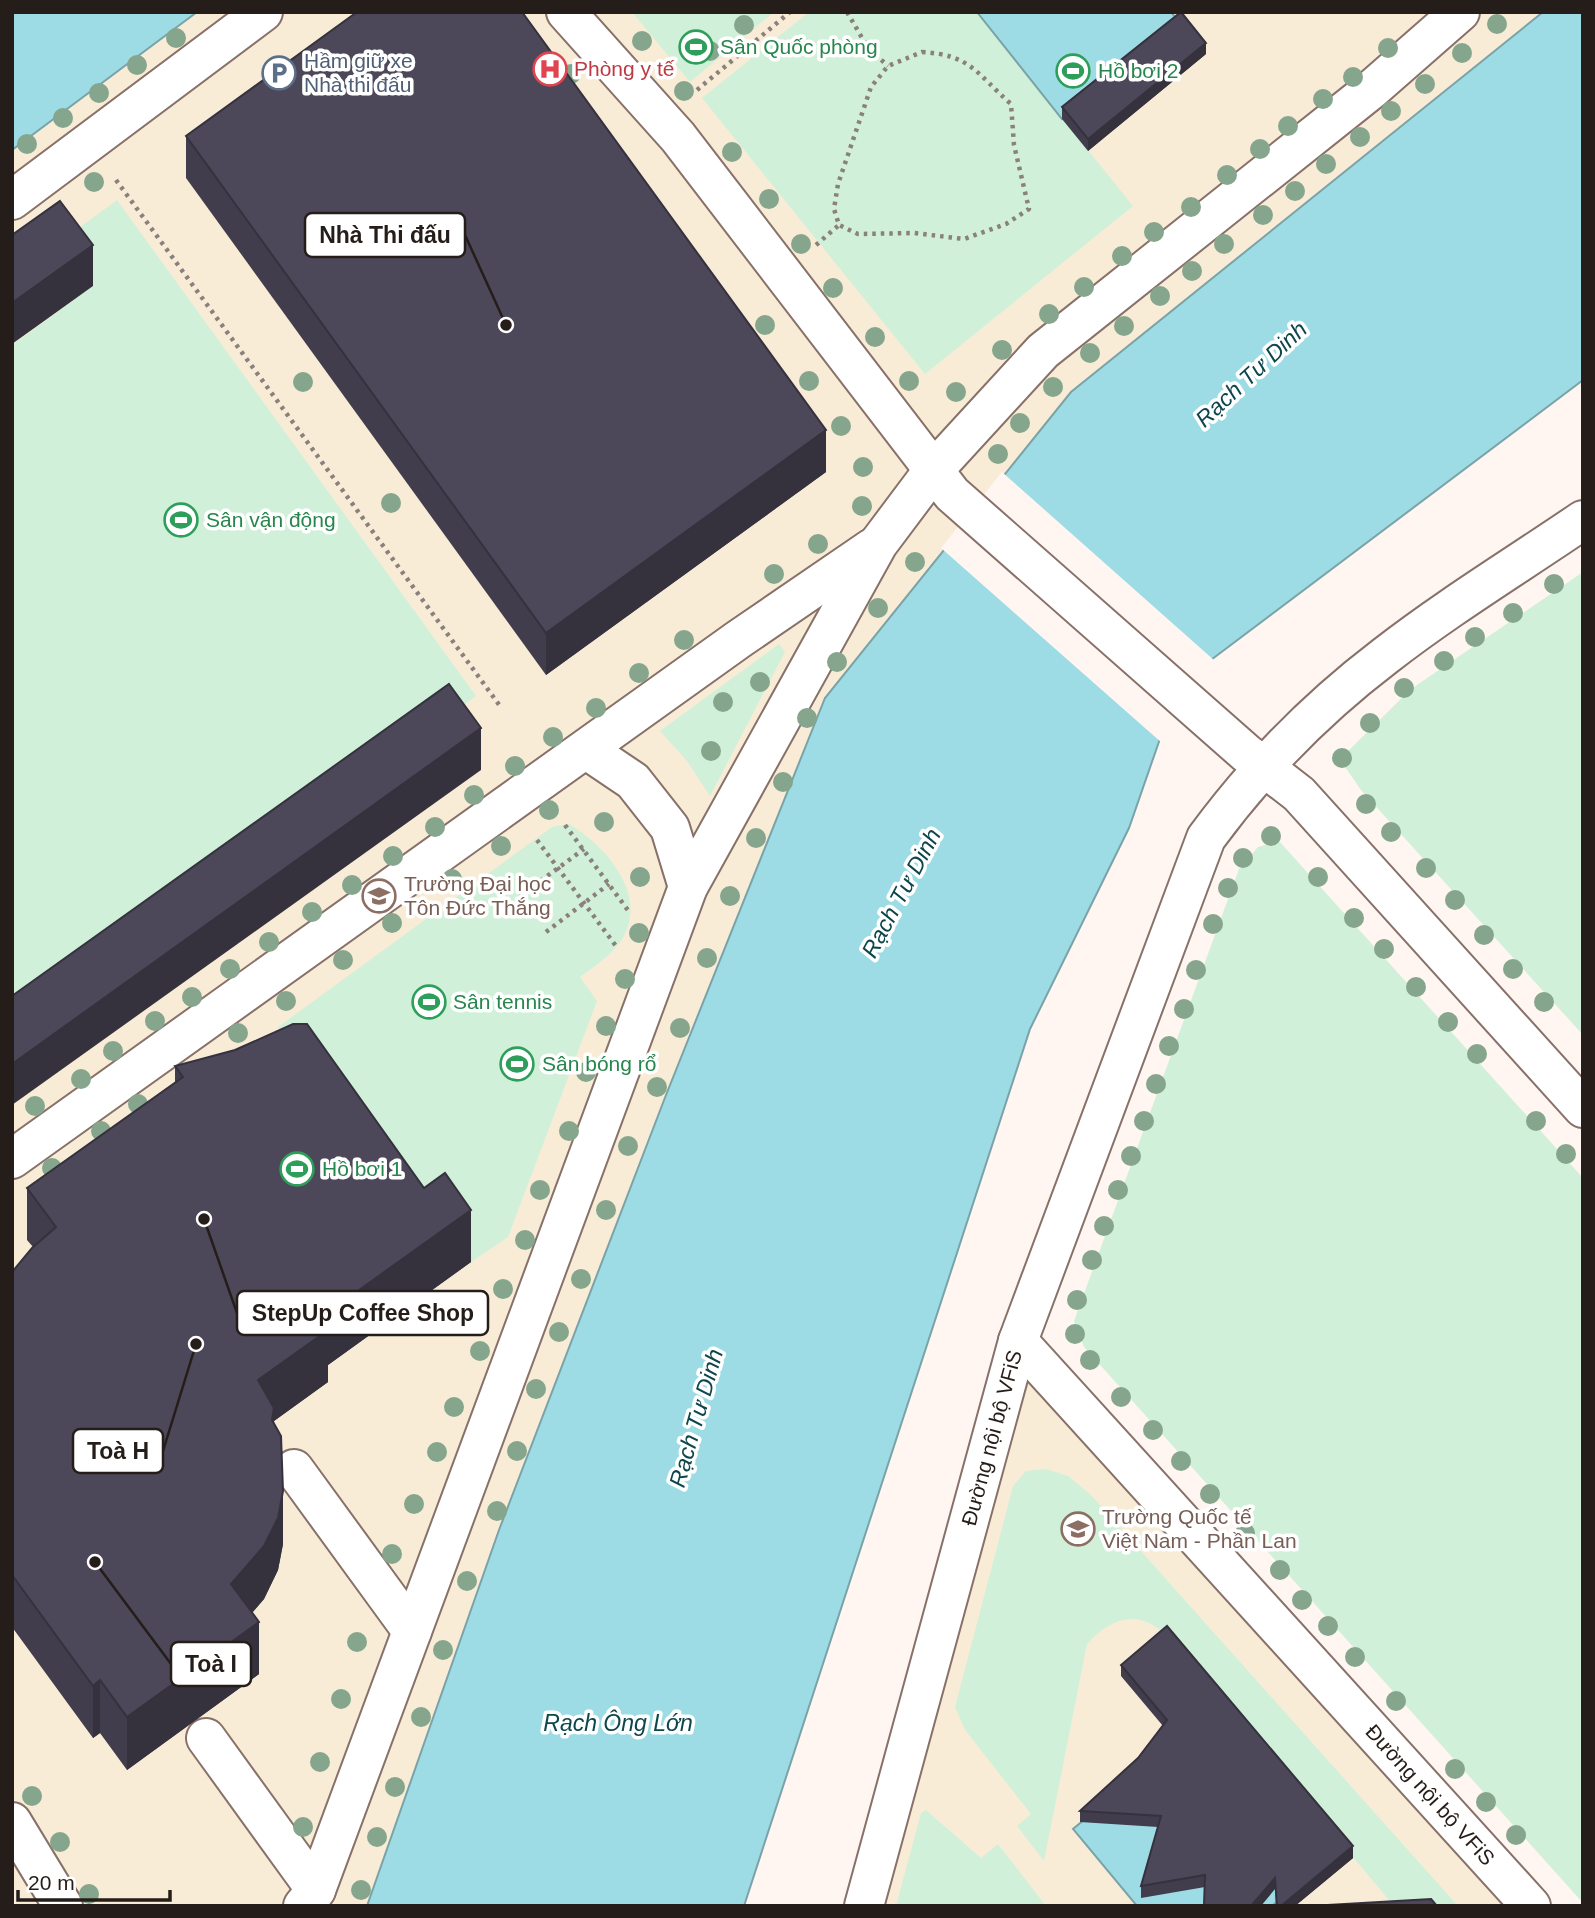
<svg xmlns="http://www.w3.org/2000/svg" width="1595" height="1918" viewBox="0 0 1595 1918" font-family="Arial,sans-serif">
  <rect width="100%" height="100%" fill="#fff5f1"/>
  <g fill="#f8ecd7">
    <path d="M12,12H1543L1071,392L825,698L666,1095L499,1530L367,1906H18L12,1897Z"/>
    <path d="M1018,1341L1531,1906H864Z"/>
  </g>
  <g fill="#d1f0d9">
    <path d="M632,12H774L690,82Z"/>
    <path d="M809,12H977L1133,206L925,374L702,98Z"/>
    <path d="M117,200L476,696L12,1031V345L93,286L60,242Z"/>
    <path d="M1583,572V1035L1361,790L1343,764L1345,754L1411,689Z"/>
    <path d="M779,644L785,652L710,796L687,761L660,731Z"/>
    <path d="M569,824C601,843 641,885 628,926C622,948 598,964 580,977L597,1001L508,1237L471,1262L445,1226L360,1138L278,1027L552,827Z"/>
    <path d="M1279,841L1583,1178V1903L1084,1347L1074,1321L1239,869L1258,847Z"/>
    <path d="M1046,1469L1068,1476L1090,1494L1458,1906H1394L1168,1637C1139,1608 1112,1617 1087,1644L1044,1861L1017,1826L1031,1814L965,1730L955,1707L1013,1486L1026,1471Z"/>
    <path d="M926,1810L981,1858L998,1844L1046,1906H896L921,1813Z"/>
  </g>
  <g fill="#9edce5" stroke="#7aa3a8" stroke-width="2">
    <path d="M12,12H197L12,150Z"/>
    <path d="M977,12H1171L1181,24L1062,119Z"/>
    <path d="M1543,12H1583V380L1179,684L1129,828L1030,1029L744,1906H367L499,1530L666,1095L825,698L1071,392Z"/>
    <path d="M1177,1743L1296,1885L1272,1906H1137L1073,1829Z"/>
  </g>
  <path fill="#fff5f1" d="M1002,472L1215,661L1182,686L1162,743L941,548Z"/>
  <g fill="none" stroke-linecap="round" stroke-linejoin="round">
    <defs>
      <g id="minor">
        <path d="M566,12L678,137L952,494L1246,753L1299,794L1583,1108"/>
        <path d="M12,200L263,12"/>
        <path d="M587,750L633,781L670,828L688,887"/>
        <path d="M12,1159L739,639L872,548"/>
        <path d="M1018,1341L1531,1906"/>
        <path d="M294,1469L412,1631"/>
        <path d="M206,1738L316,1890"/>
        <path d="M12,1822L63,1906"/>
        <path d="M303,1906L316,1890L688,887L878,544L932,472L1043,351L1371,90L1460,12"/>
        <path d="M864,1906L1018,1341L1206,838C1256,770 1318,707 1385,656C1448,607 1517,565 1583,520"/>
      </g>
    </defs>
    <use href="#minor" stroke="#877169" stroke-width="42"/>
    <g stroke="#8a817d" stroke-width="4.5" stroke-dasharray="3.5 5" stroke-linecap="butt">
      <path d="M847,12L868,48L888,66"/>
      <path d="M922,52C971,55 976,73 1011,104L1014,145L1029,209L1006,224L964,239L914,233L858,234L839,225L834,209L838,184L871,87L888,66Z"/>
      <path d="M697,90L790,12"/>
      <path d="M116,180L500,706"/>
      <path d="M816,245L839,225"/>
      <path d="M565,825L630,913"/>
      <path d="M537,840L616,946"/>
      <path d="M520,896L584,849"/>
      <path d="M546,932L609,884"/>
    </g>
    <use href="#minor" stroke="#fff" stroke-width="38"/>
  </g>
  <g fill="#85a58c">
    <circle cx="1497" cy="24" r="10"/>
    <circle cx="744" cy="25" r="10"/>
    <circle cx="176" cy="38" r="10"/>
    <circle cx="642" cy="41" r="10"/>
    <circle cx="1388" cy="48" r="10"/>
    <circle cx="710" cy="51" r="10"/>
    <circle cx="1462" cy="53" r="10"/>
    <circle cx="137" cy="65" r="10"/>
    <circle cx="571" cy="74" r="10"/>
    <circle cx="1353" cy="77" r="10"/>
    <circle cx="1425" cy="84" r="10"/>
    <circle cx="684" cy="91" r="10"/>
    <circle cx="99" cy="93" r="10"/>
    <circle cx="1323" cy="99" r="10"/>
    <circle cx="1391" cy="111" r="10"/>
    <circle cx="63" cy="118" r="10"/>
    <circle cx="1288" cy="126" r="10"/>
    <circle cx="1360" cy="137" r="10"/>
    <circle cx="27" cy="144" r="10"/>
    <circle cx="1260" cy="149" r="10"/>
    <circle cx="732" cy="152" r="10"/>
    <circle cx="1326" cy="164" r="10"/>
    <circle cx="1227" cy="175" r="10"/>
    <circle cx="94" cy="182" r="10"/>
    <circle cx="1295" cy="191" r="10"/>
    <circle cx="769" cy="199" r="10"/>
    <circle cx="1191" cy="207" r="10"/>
    <circle cx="1263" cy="215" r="10"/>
    <circle cx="1154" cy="232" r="10"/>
    <circle cx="801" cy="244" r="10"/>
    <circle cx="1224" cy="244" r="10"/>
    <circle cx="1122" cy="256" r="10"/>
    <circle cx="1192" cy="271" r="10"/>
    <circle cx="1084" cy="287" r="10"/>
    <circle cx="833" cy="288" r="10"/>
    <circle cx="1160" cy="296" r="10"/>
    <circle cx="1049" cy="314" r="10"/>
    <circle cx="765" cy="325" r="10"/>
    <circle cx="1124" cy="326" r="10"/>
    <circle cx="875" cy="337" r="10"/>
    <circle cx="1002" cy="350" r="10"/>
    <circle cx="1090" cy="353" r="10"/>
    <circle cx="809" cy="381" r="10"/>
    <circle cx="909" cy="381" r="10"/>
    <circle cx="303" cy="382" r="10"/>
    <circle cx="1053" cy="387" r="10"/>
    <circle cx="956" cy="392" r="10"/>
    <circle cx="1020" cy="423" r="10"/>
    <circle cx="841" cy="426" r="10"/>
    <circle cx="998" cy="454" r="10"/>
    <circle cx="863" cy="467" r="10"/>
    <circle cx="391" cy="503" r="10"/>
    <circle cx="862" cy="506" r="10"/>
    <circle cx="818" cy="544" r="10"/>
    <circle cx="915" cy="562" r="10"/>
    <circle cx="774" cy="574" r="10"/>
    <circle cx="1554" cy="584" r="10"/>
    <circle cx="878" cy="608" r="10"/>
    <circle cx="1513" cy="613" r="10"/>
    <circle cx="1475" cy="637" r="10"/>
    <circle cx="684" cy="640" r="10"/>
    <circle cx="1444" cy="661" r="10"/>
    <circle cx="837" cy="662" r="10"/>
    <circle cx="639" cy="673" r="10"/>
    <circle cx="760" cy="682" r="10"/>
    <circle cx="1404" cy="688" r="10"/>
    <circle cx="723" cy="702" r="10"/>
    <circle cx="596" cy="708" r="10"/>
    <circle cx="807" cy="718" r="10"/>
    <circle cx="1370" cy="723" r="10"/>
    <circle cx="553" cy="737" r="10"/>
    <circle cx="711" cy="751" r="10"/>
    <circle cx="1342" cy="758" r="10"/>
    <circle cx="515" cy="766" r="10"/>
    <circle cx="783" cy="782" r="10"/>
    <circle cx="474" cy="795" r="10"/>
    <circle cx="1366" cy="804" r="10"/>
    <circle cx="549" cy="810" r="10"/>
    <circle cx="604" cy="822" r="10"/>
    <circle cx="435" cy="827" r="10"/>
    <circle cx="1391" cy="832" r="10"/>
    <circle cx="1271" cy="836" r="10"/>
    <circle cx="756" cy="838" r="10"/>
    <circle cx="501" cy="846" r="10"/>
    <circle cx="393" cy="856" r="10"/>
    <circle cx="1243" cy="858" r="10"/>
    <circle cx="1426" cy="868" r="10"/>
    <circle cx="640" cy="877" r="10"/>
    <circle cx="1318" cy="877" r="10"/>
    <circle cx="452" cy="879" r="10"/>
    <circle cx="352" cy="885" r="10"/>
    <circle cx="1228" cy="888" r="10"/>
    <circle cx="730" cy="896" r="10"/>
    <circle cx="1455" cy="900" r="10"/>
    <circle cx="312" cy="912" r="10"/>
    <circle cx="1354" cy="918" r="10"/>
    <circle cx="392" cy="923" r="10"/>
    <circle cx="1213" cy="924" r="10"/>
    <circle cx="639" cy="933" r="10"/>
    <circle cx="1484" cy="935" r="10"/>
    <circle cx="269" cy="942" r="10"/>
    <circle cx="1384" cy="949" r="10"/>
    <circle cx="707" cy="958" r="10"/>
    <circle cx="343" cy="960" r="10"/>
    <circle cx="230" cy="969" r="10"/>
    <circle cx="1513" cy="969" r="10"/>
    <circle cx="1196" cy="970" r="10"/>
    <circle cx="625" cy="979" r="10"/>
    <circle cx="1416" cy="987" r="10"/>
    <circle cx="192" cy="997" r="10"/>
    <circle cx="286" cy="1001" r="10"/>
    <circle cx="1544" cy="1002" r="10"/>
    <circle cx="1184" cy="1009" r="10"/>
    <circle cx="155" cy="1021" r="10"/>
    <circle cx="1448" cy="1022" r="10"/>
    <circle cx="606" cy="1026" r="10"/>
    <circle cx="680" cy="1028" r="10"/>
    <circle cx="238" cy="1033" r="10"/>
    <circle cx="1169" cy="1046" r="10"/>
    <circle cx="113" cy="1051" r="10"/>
    <circle cx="1477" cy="1054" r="10"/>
    <circle cx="586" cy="1072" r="10"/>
    <circle cx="81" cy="1079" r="10"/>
    <circle cx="1156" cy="1084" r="10"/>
    <circle cx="657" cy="1087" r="10"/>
    <circle cx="138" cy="1104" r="10"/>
    <circle cx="35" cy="1106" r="10"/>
    <circle cx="1144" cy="1121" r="10"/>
    <circle cx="1536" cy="1121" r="10"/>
    <circle cx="101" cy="1131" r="10"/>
    <circle cx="569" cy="1131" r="10"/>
    <circle cx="628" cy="1146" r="10"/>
    <circle cx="1566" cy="1154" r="10"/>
    <circle cx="1131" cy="1156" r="10"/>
    <circle cx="52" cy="1168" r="10"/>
    <circle cx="540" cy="1190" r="10"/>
    <circle cx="1118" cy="1190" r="10"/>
    <circle cx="606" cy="1210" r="10"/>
    <circle cx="1104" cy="1226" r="10"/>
    <circle cx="525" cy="1240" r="10"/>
    <circle cx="1092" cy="1260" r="10"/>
    <circle cx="581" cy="1279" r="10"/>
    <circle cx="503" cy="1289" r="10"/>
    <circle cx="1077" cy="1300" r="10"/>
    <circle cx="559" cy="1332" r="10"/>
    <circle cx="1075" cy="1334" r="10"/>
    <circle cx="480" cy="1351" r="10"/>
    <circle cx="1090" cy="1360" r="10"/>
    <circle cx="536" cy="1389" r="10"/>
    <circle cx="1121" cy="1397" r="10"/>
    <circle cx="454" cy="1407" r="10"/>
    <circle cx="1153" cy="1430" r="10"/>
    <circle cx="517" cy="1451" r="10"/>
    <circle cx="437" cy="1452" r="10"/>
    <circle cx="1181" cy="1461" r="10"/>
    <circle cx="1210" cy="1494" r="10"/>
    <circle cx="414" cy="1504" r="10"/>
    <circle cx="497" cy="1511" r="10"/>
    <circle cx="1245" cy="1533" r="10"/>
    <circle cx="392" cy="1554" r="10"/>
    <circle cx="1280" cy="1570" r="10"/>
    <circle cx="467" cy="1581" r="10"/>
    <circle cx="1302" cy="1600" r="10"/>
    <circle cx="1328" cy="1626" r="10"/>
    <circle cx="357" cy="1642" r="10"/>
    <circle cx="443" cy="1650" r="10"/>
    <circle cx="1355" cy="1657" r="10"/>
    <circle cx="341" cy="1699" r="10"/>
    <circle cx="1396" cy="1701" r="10"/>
    <circle cx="421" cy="1717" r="10"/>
    <circle cx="320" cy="1762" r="10"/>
    <circle cx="1455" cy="1769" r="10"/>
    <circle cx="395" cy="1787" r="10"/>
    <circle cx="32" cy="1796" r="10"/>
    <circle cx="1486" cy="1802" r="10"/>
    <circle cx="303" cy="1827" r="10"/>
    <circle cx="1516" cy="1835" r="10"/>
    <circle cx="377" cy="1837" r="10"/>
    <circle cx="60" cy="1842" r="10"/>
    <circle cx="361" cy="1890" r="10"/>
    <circle cx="89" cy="1894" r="10"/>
  </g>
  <g fill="#413d4d">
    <path d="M1206,54L1088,151L1062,119V107Z"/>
    <path d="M186,136L826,472L546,675L186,178Z"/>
    <path d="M175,1066L471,1262L328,1365V1382L274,1421L283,1544L278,1570L264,1599L252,1613L259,1674L127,1770L100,1733L93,1738L12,1627V1272L33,1247L27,1240V1188L175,1083Z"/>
    <path d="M1121,1665L1353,1858L1295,1906H1276L1275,1889L1205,1887L1141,1898V1886L1158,1827L1080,1822V1811L1138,1758L1163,1726L1121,1676Z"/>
  </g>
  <g fill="#35323e">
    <path d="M1206,43V54L1088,151V139Z"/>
    <path d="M93,245V286L12,344V303Z"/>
    <path d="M826,430V472L546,675V633Z"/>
    <path d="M481,728V770L12,1105V1064Z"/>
    <path d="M471,1210V1262L328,1365V1382L274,1421V1460L258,1380L320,1318Z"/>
    <path d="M283,1491V1544L278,1570L264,1599L231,1637V1584Z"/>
    <path d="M259,1622V1674L127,1770V1717Z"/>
    <path d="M100,1680V1733L93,1738V1686Z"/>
    <path d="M1353,1846V1858L1295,1906H1281Z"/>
    <path d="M1275,1878V1889L1261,1906H1251Z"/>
  </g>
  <g fill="#4c4759" stroke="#35323e" stroke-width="2">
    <path d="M357,12H522L826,430L546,633L186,136Z"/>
    <path d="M1181,12L1206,43L1088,139L1062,107Z"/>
    <path d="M60,201L93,245L12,303V235Z"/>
    <path d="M449,684L481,728L12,1064V996Z"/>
    <path d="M293,1024H307L424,1188L445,1173L471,1210L320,1318L328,1330L258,1380L274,1408L272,1420L281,1436L283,1491L278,1518L264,1546L231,1584L259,1622L127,1717L100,1680L93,1686L12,1575V1272L32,1248L56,1227L27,1188L183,1077L175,1066L235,1050Z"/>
    <path d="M1167,1626L1353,1846L1281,1906H1277L1275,1878L1251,1906H1204L1205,1875L1141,1886L1161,1816L1080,1811L1138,1758L1167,1720L1121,1665Z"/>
    <path d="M1431,1899L1437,1906H1310Z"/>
  </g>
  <defs>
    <symbol id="stadium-ring" viewBox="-11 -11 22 22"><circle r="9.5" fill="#fff" stroke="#2e9e5b" stroke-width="1.5"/><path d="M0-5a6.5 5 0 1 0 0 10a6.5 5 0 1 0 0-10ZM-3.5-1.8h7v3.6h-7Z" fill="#2e9e5b"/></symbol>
    <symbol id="hospital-ring" viewBox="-11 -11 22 22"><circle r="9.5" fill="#fff" stroke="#e0444e" stroke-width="1.5"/><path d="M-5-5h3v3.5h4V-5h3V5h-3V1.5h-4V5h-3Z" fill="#e0444e"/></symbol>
    <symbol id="parking-ring" viewBox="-11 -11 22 22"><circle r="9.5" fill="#fff" stroke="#5c6f8a" stroke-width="1.5"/><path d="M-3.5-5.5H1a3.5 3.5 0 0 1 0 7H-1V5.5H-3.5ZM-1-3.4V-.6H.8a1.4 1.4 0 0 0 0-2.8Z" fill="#5c6f8a"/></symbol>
    <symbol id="university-ring" viewBox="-11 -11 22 22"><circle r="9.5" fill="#fff" stroke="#8d6e63" stroke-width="1.5"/><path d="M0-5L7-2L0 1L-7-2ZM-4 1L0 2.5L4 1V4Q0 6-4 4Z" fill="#8d6e63"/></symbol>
    <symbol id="school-ring" viewBox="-11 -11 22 22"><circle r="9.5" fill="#fff" stroke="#8d6e63" stroke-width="1.5"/><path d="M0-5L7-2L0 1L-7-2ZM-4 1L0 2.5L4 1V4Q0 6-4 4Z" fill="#8d6e63"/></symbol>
  </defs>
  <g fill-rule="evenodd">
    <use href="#stadium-ring" x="677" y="28" width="38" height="38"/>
    <use href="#hospital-ring" x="531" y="50" width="38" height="38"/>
    <use href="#stadium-ring" x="1054" y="52" width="38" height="38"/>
    <use href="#parking-ring" x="260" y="54" width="38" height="38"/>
    <use href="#stadium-ring" x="162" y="501" width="38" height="38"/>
    <use href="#university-ring" x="360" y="877" width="38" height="38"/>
    <use href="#stadium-ring" x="410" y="983" width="38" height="38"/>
    <use href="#stadium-ring" x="498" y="1045" width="38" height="38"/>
    <use href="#stadium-ring" x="278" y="1150" width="38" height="38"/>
    <use href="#school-ring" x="1059" y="1510" width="38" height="38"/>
  </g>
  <g text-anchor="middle" stroke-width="7" stroke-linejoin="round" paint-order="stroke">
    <g font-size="21" fill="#27864d" stroke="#fff" text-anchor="start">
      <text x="720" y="54">Sân Quốc phòng</text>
      <text x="1098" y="78">Hồ bơi 2</text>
      <text x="206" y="527">Sân vận động</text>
      <text x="453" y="1009">Sân tennis</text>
      <text x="542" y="1071">Sân bóng rổ</text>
      <text x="322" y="1176">Hồ bơi 1</text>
    </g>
    <g font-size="21" fill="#4e5e75" stroke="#fff" text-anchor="start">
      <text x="304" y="68">Hầm giữ xe<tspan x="304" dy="24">Nhà thi đấu</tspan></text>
    </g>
    <g font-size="21" fill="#be3a42" stroke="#fff" text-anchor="start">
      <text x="574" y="76">Phòng y tế</text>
    </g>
    <g font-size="21" fill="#785e54" stroke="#fff" text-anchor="start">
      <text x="404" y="891">Trường Đại học<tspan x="404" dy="24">Tôn Đức Thắng</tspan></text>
      <text x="1102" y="1524">Trường Quốc tế<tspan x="1102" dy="24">Việt Nam - Phần Lan</tspan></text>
    </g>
    <g font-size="21" fill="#251d19" stroke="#fff">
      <text transform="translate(992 1438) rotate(-75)" y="7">Đường nội bộ VFiS</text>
      <text transform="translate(1430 1795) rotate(48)" y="7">Đường nội bộ VFiS</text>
    </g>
    <g font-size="23" font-style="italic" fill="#0d464c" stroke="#fff">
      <text transform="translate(1251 374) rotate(-43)" y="8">Rạch Tư Dinh</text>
      <text transform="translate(901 893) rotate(-62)" y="8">Rạch Tư Dinh</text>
      <text transform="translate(696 1418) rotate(-74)" y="8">Rạch Tư Dinh</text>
      <text x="618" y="1731">Rạch Ông Lớn</text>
    </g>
  </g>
  <path fill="none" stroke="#251d19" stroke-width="2.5" d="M506 325L465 235M204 1219L237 1313M196 1344L163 1451M95 1562L171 1664"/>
  <g fill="#251d19" stroke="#fff" stroke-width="2.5">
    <circle cx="506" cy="325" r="7"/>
    <circle cx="204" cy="1219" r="7"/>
    <circle cx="196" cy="1344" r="7"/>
    <circle cx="95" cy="1562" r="7"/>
  </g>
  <g fill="#fff" stroke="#251d19" stroke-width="2.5">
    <rect x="305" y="213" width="160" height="44" rx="7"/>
    <rect x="237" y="1291" width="251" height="44" rx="7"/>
    <rect x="73" y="1429" width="90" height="44" rx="7"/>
    <rect x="171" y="1642" width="80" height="44" rx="7"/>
  </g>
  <g font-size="23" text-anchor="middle" font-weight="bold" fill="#251d19">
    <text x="385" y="243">Nhà Thi đấu</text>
    <text x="363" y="1321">StepUp Coffee Shop</text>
    <text x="118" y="1459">Toà H</text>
    <text x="211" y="1672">Toà I</text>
  </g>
  <rect width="1595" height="1918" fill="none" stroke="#251d19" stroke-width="28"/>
  <path d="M18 1890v10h152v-10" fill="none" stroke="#251d19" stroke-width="3.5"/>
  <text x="28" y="1890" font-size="21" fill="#251d19" stroke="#ffffff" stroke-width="5" paint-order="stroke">20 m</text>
</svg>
